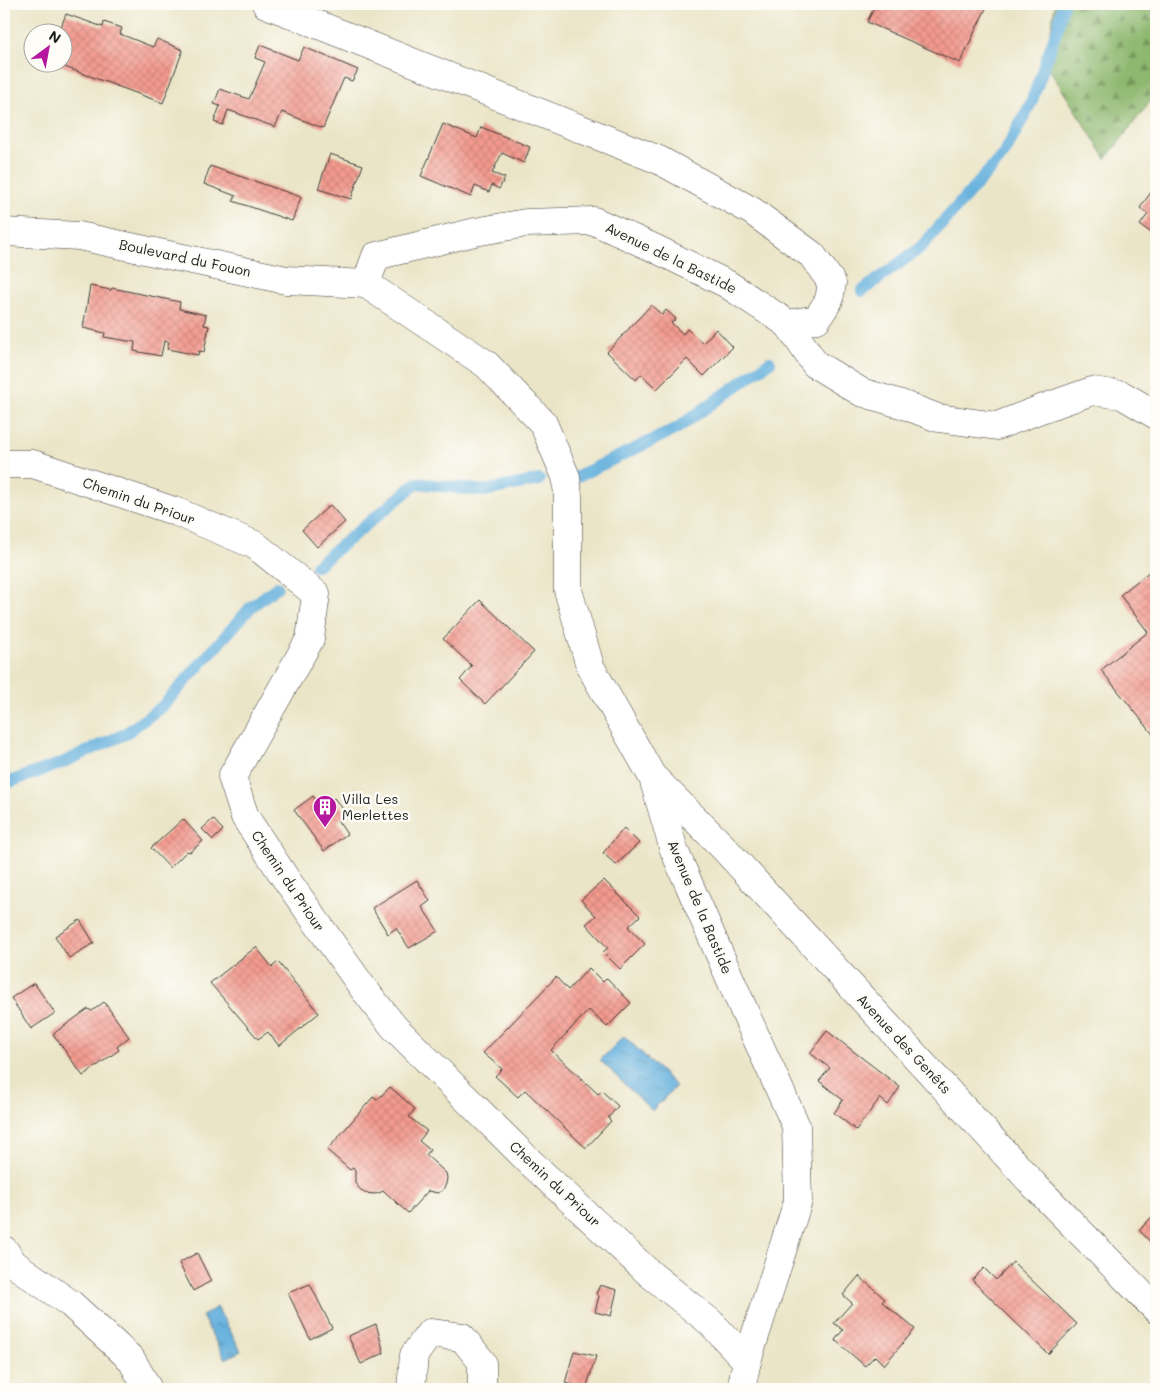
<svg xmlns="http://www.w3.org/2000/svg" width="1160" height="1393" viewBox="0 0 1160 1393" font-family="Mali,sans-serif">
  <defs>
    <pattern id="forest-firs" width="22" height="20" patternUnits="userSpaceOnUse" patternTransform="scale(1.25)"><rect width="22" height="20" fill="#8eb86f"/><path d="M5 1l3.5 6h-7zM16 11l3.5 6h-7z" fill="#73955a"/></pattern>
    <pattern id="water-ripples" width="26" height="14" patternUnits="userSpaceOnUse" patternTransform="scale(1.25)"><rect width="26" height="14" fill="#62afdc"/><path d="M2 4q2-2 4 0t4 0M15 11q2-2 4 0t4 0" fill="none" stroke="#508eb2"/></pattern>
    <pattern id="building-cross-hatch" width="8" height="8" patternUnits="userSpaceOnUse" patternTransform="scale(1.25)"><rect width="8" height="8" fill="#f39a8e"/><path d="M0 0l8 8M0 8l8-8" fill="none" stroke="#d0847a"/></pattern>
  </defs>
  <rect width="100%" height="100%" fill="#fdfcf7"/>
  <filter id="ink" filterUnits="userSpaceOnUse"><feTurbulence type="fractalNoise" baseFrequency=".02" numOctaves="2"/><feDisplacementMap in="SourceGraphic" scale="10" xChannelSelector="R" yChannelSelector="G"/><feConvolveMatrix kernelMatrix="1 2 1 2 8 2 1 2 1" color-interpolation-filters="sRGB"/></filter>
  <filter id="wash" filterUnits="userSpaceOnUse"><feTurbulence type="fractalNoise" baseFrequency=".0096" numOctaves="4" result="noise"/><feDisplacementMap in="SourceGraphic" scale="20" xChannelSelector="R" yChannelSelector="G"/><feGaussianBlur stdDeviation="1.12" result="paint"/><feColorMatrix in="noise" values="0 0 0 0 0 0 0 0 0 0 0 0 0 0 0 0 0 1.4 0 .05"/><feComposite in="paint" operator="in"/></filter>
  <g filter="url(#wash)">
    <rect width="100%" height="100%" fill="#ebe5c8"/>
    <path fill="url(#forest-firs)" stroke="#556a46" d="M1055,4H1156V94L1106,159L1046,64Z"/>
    <g fill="url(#water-ripples)" stroke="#3f667c">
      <path d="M624,1036L676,1086L652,1111L600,1060Z"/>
      <path d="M217,1307L241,1351L225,1359L202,1316Z"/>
    </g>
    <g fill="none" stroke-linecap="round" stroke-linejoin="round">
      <g stroke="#62afdc" stroke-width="12">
        <path d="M862,291L921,247L1004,154L1031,103L1058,27L1063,4"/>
        <path d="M576,477L676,429L770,362"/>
        <path d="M316,566L417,483L484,491L539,480"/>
        <path d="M4,784L62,763L125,734L164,705L251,607L277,587"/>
      </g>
    </g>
    <g id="blocks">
      <g fill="url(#building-cross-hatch)">
        <path d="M876,4H988L960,63L867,22Z"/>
        <path d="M66,14L103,27L104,22L122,28L120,34L153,47L157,39L183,50L163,103L54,63L62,62V32H59Z"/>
        <path d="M260,45L298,60L304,47L358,70L352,81L344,78L323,128L282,112L275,127L228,110L223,125L214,122L220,106L214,104L220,89L249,99L265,62L255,58Z"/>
        <path d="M443,124L477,138L481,127L530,147L524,163L502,153L492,173L505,178L499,189L492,185L489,192L475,186L471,197L421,176Z"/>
        <path d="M330,154L363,165L351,199L318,189Z"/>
        <path d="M210,166L301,197L292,221L233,201L236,196L204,184Z"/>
        <path d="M1156,185V236L1140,225L1148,214L1140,208Z"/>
        <path d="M90,286L111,290L112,288L180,302L179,309L206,315L204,325L209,326L204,352L199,351L198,355L167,349L169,342L164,341L161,356L134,351L135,342L104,337L105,333L83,328Z"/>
        <path d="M651,305L662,315L666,310L676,319L671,323L683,334L687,329L703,343L716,329L733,347L704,376L687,359L657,389L641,374L636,380L607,352Z"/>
        <path d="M330,505L345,522L317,547L302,530Z"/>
        <path d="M1150,571L1156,579V738L1101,670L1148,632L1120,595Z"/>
        <path d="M480,600L534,652L485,704L460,680L472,666L443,639Z"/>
        <path d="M313,796L322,808L334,798L347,814L338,821L347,834L324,851L294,810Z"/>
        <path d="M183,819L203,841L190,852L187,851L170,868L151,848Z"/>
        <path d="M213,819L223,830L213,840L202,829Z"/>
        <path d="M624,828L639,843L616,865L603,853Z"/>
        <path d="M417,880L430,901L422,907L438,931L409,948L396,928L388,934L372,908Z"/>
        <path d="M604,880L640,916L628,927L645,944L620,969L603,952L608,948L586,924L596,916L581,900Z"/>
        <path d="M80,920L94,943L69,958L55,936Z"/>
        <path d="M256,947L272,967L278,962L319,1013L279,1046L268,1032L258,1039L210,983Z"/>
        <path d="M589,968L603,982L607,978L631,1003L607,1027L589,1010L551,1050L598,1094L602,1091L618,1106L608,1118L611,1121L586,1148L525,1090L518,1097L495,1076L502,1069L483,1053L556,977L568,990Z"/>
        <path d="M34,983L55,1013L31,1029L11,998Z"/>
        <path d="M104,1002L129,1037L117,1047L119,1050L83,1076L53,1034L88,1009L92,1011Z"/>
        <path d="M827,1031L900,1087L888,1105L880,1098L856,1130L834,1113L843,1100L819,1081L830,1068L810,1053Z"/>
        <path d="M390,1087L415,1109L409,1117L427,1131L419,1141L430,1150L426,1155L446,1173L447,1178L446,1184L443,1190L438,1193L428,1191L408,1213L384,1191L375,1194L364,1193L358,1187L355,1183V1171L353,1168L350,1170L327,1150L373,1097L377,1100Z"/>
        <path d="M1156,1213V1248L1139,1230Z"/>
        <path d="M197,1253L211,1281L193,1291L179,1263Z"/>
        <path d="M1013,1262L1077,1324L1048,1354L972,1280L984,1268L996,1280Z"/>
        <path d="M859,1276L885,1299L882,1302L915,1329L884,1365L875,1356L865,1366L835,1340L843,1330L834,1323L852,1303L843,1295Z"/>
        <path d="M310,1284L332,1328L310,1339L288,1293Z"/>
        <path d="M600,1285L617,1290L611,1316L595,1312L599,1296L596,1294Z"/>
        <path d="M376,1324L384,1353L361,1364L348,1336Z"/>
        <path d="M574,1351L596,1356L586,1389L565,1383Z"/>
      </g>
    </g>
  </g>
  <g filter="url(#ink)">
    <use href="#blocks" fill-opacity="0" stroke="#3b3a36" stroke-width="1"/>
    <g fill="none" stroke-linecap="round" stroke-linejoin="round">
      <defs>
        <g id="minor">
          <path d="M266,4L659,160L752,211L812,255L832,283L829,300L817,319L788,324L727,284L656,249L594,221L526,223L475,232L376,256L366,284L486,364L543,423L566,477L568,496V590L590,666L653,778L674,850L746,1015L796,1126L798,1201L747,1361L741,1389"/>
          <path d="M4,232L79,236L286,280L366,284"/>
          <path d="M788,324L815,364L861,392L901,404L938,418L997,426L1041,409L1092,391L1122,395L1156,415"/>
          <path d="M4,464H33L177,512L255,545L316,594L310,639L232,777L245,817L286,879L363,988L394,1027L530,1162L649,1273L710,1322L747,1361"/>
          <path d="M655,779L723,847L1034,1185L1156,1309"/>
          <path d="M4,1250L14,1264L71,1304L131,1359L148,1389"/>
          <path d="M411,1389L414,1355L430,1333L462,1337L482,1362V1389"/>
        </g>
      </defs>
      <use href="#minor" stroke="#3b3a36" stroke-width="29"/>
      <use href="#minor" stroke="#fff" stroke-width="28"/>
    </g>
  </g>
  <defs>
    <symbol id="building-pin" viewBox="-11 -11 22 30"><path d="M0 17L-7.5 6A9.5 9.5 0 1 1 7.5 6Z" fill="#b5179e" stroke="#fdfcf7"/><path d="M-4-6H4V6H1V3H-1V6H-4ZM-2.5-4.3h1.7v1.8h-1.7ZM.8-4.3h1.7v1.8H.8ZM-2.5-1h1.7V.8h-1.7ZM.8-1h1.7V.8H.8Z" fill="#fff"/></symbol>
  </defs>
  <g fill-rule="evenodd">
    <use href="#building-pin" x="311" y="793" width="28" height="38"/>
  </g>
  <g text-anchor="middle" stroke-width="5" stroke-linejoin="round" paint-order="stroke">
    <g font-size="14" fill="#1c1c1c" stroke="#fdfcf7">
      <text transform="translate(185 258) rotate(12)" y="5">Boulevard du Fouon</text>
      <text transform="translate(671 258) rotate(26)" y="5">Avenue de la Bastide</text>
      <text transform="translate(139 501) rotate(19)" y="5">Chemin du Priour</text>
      <text transform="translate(288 881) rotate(56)" y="5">Chemin du Priour</text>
      <text transform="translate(700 907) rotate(67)" y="5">Avenue de la Bastide</text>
      <text transform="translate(904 1044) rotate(47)" y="5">Avenue des Genêts</text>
      <text transform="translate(555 1184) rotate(43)" y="5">Chemin du Priour</text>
    </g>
    <g font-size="14" fill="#1c1c1c" stroke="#fdfcf7" text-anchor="start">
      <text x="342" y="804">Villa Les<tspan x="342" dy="16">Merlettes</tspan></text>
    </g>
  </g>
  <rect width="1160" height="1393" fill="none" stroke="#fdfcf7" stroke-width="20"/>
  <g transform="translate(48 48) rotate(32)"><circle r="24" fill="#fdfcf7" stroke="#a3a29f"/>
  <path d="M0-4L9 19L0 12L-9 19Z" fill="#b5179e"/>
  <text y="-8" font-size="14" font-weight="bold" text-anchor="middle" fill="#1c1c1c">N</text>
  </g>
</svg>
